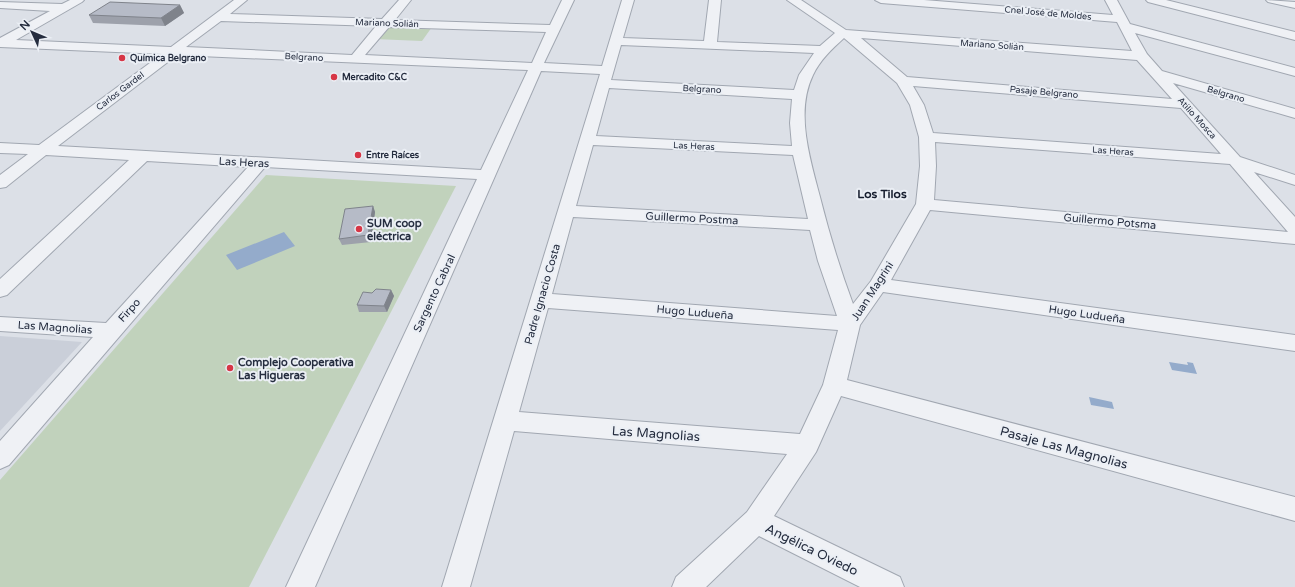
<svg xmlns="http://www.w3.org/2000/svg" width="1295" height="587" viewBox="0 0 1295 587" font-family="'Varela Round',sans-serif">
  <rect width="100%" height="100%" fill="#dce0e7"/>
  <path fill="#cacfd9" d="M0,336L82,342L0,431Z"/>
  <g fill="#c1d2bc">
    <path d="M385,26L432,27L422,41L374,39Z"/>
    <path d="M266,175L456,186L249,587H0V480Z"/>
  </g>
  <g fill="#94abcb">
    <path d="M284,232L295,246L237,270L226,255Z"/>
    <path d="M1169,362L1188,365L1187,362L1193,363L1197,374L1172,370Z"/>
    <path d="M1089,397L1112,402L1114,409L1091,405Z"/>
  </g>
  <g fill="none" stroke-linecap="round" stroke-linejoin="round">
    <defs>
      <g id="minor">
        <path d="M70,0H84L82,2L16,40L171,47L234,0H247L230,14L382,19L399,0H411L395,20L550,25L562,0H574L544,63L602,66L622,0H634L623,38L704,41L709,0H721L717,42L820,46L835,33L787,0H801L846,30L1132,51L1117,22L881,3L875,0H924L1113,15L1105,0H1117L1130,24L1295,68V76L1135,33L1147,54L1162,71L1295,109V118L1173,83L1240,157L1295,175V185L1254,172L1295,217V244L930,210L891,280L1295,335V351L883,292L860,325L847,380L1295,497V521L841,396L816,452L774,516L900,577L904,587H860L759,536L706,587H672L676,577L747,512L787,454L514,431L470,587H442L600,74L541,71L315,587H286L477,179L265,167L9,465L0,469V441L93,337L0,331V317L106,323L248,167L147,161L7,295L0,297V279L129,160L46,155L6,187L0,188V175L28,154L0,153V143L39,145L162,54L0,47V38L50,11L0,8V2L62,4ZM221,21L376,26L352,55L186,47ZM389,27L546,32L532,63L365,55ZM844,38L897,83L910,105L919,137L920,166L916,204L871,281L853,304C840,269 829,233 820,197C810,159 795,112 813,75C820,60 832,49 844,38ZM861,38L1137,60L1172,99L907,77ZM621,45L814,53L799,75L794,90L611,80ZM177,55L528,70L481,170L58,146ZM913,86L1181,108L1221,154L933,133L924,105ZM609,88L792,99L790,123L792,146L596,136ZM935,142L1230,164L1288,232L934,200L936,166ZM593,145L793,155L808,219L576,206ZM573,217L810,230L818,261L837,316L552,294ZM548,308L838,330L823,385L800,434L519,412Z"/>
        <path d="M1146,0H1166L1295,32V40L1148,2Z"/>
        <path d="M1266,0L1295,2V8L1268,2Z"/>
      </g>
    </defs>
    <use href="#minor" stroke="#a1a7b1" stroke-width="2"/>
    <use href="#minor" fill="#eff1f5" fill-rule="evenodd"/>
  </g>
  <g fill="#9da1ab">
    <path d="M180,5L184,13L165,26L93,23L89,15Z"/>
    <path d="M373,206L375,212L371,242L342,245L339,239Z"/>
    <path d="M391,290L394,296L387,312H359L357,305Z"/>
  </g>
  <g fill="#7f838b">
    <path d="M180,5L184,13L165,26L161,18Z"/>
    <path d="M373,206L375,212L371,242L368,235Z"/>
    <path d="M391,290L394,296L387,312L384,306Z"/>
  </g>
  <g fill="#b6bbc7" stroke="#7f838b">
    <path d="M110,2L180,5L161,18L89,15Z"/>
    <path d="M373,206L368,235L339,239L345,209Z"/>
    <path d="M376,289L391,290L384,306L357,305L363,292L372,293Z"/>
  </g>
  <g fill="#d73646" stroke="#ebeff5" stroke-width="1.5">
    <circle cx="122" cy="58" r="4"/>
    <circle cx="334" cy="77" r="4"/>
    <circle cx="358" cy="155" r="4"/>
    <circle cx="359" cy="229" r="4"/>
    <circle cx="230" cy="368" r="4"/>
  </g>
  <g text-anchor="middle" stroke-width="4" stroke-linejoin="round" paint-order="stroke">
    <g font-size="9" fill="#252d3f" stroke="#ebeff5">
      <text transform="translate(1048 13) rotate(5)" y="3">Cnel José de Moldes</text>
      <text transform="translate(387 23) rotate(2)" y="3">Mariano Solián</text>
      <text transform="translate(992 45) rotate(4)" y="3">Mariano Solián</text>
      <text transform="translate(304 57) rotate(3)" y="3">Belgrano</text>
      <text transform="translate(702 89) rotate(3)" y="3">Belgrano</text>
      <text transform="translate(120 91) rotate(-37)" y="3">Carlos Gardel</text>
      <text transform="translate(1044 92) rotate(5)" y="3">Pasaje Belgrano</text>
      <text transform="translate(1226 94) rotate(16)" y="3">Belgrano</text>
      <text transform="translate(1197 118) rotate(48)" y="3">Atilio Mosca</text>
      <text transform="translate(694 146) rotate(3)" y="3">Las Heras</text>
      <text transform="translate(1113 151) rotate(4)" y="3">Las Heras</text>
    </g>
    <g font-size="9" font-weight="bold" fill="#252d3f" stroke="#ebeff5" text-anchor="start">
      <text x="130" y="61">Química Belgrano</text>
      <text x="342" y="80">Mercadito C&amp;C</text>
      <text x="366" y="158">Entre Raíces</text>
    </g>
    <g font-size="11" fill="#252d3f" stroke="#ebeff5">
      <text transform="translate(244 162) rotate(3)" y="4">Las Heras</text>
      <text transform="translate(692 218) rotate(3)" y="4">Guillermo Postma</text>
      <text transform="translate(1110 221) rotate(5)" y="4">Guillermo Potsma</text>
      <text transform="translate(872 291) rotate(-57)" y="4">Juan Magrini</text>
      <text transform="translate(434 293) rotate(-65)" y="4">Sargento Cabral</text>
      <text transform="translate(542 294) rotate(-74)" y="4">Padre Ignacio Costa</text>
      <text transform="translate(129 310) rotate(-48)" y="4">Firpo</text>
      <text transform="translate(695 312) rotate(5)" y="4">Hugo Ludueña</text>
      <text transform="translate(1087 314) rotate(8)" y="4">Hugo Ludueña</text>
      <text transform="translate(55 327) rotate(4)" y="4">Las Magnolias</text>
    </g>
    <g font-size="11" font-weight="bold" fill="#252d3f" stroke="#ebeff5" text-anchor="start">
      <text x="367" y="227">SUM coop<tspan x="367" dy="13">eléctrica</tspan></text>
      <text x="238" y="366">Complejo Cooperativa<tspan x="238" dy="13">Las Higueras</tspan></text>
    </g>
    <g font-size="12" font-weight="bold" fill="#171e2f" stroke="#ebeff5">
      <text x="882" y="198">Los Tilos</text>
    </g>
    <g font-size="13" fill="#252d3f" stroke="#ebeff5">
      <text transform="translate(656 433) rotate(4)" y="5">Las Magnolias</text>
      <text transform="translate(1064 447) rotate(15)" y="5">Pasaje Las Magnolias</text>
      <text transform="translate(812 549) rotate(26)" y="5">Angélica Oviedo</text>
    </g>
  </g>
  <g transform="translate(32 32) rotate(314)" stroke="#ebeff5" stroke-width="3" paint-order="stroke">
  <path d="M0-3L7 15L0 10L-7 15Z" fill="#252d3f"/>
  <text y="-6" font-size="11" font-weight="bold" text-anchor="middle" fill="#252d3f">N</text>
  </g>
</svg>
